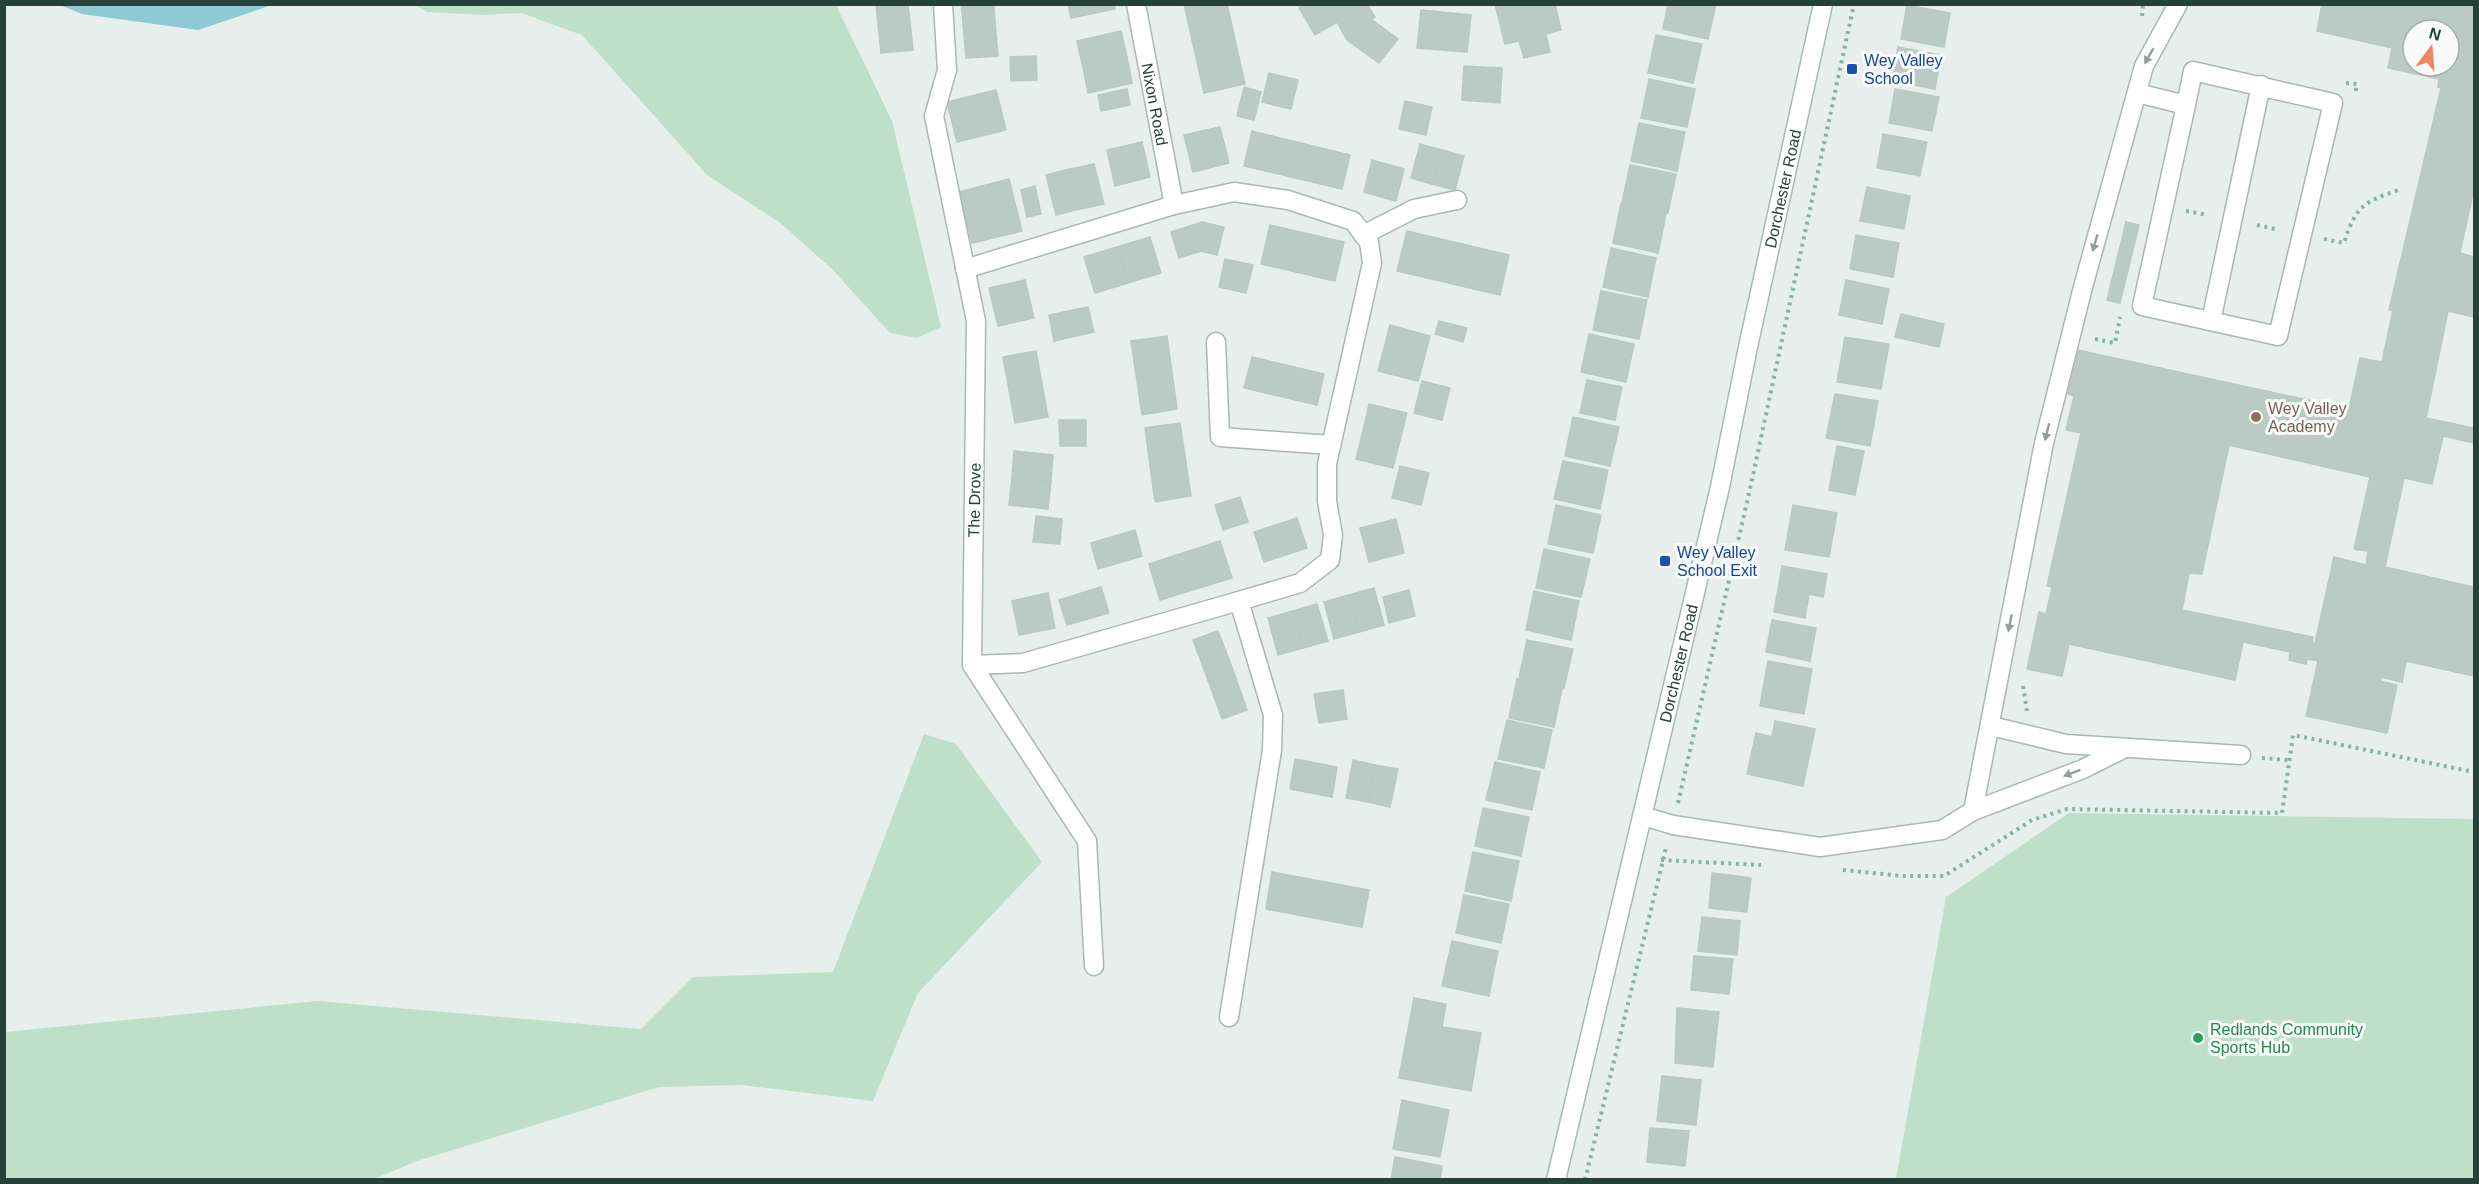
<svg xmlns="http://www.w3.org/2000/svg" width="2479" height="1184" viewBox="0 0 2479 1184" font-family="Helvetica,sans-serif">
  <rect width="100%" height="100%" fill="#e6efeb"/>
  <g fill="#bfe0c8">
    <path d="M415,5H836L892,121L941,327L917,338L890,333L832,269L779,222L707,175L582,35L521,13L483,15L427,12Z"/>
    <path d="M924,734L956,744L1042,862L918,993L873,1101L741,1085L659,1087L417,1161L374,1179H5V1032L318,1001L641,1029L693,977L833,972Z"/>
    <path d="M2069,813L2474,819V1179H1896L1946,897Z"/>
  </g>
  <path fill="#8ec9d4" d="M60,5H272L198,30L82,14Z"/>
  <g fill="#bbcac4" stroke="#b8c9c2" stroke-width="1.5" fill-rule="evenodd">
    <path d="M876,4H908L913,50L881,53Z"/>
    <path d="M961,4H994V10L962,12Z"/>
    <path d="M1068,4H1114L1115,9L1071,18Z"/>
    <path d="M1184,4H1227L1245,84L1204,93Z"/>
    <path d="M1304,4H1367L1375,17L1371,19L1398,39L1379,63L1347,40L1337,22L1315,35L1299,8Z"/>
    <path d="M1495,4H1555L1561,30L1546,34L1550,52L1524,58L1519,41L1505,44Z"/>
    <path d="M1668,4H1716L1708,39L1663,29Z"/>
    <path d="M2322,4H2474V189L2460,253L2474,257V317L2448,311L2426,418L2474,428V443L2443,436L2432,484L2404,478L2385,567L2474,587V676L2406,661L2402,682L2381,677L2380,681L2397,685L2387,733L2306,716L2318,661L2307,659L2306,664L2289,660L2290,652L2243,642L2235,680L2069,644L2062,676L2027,669L2039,612L2046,614L2052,587L2047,586L2081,433L2066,430L2074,396L2068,394L2077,350L2349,409L2360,358L2382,362L2393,310H2389L2441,88L2438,87L2439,79L2388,68L2392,48L2317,31ZM2413,30H2449V66H2413ZM2229,445L2370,477L2354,549L2368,551L2366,565L2334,557L2315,643H2312L2313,637L2182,610L2189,573L2202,574Z"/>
    <path d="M1907,5L1950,13L1944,47L1901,39Z"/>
    <path d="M994,10L998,56L966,58L962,12Z"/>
    <path d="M1421,10L1471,15L1467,52L1417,48Z"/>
    <path d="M1121,31L1127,57L1083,67L1077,41Z"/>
    <path d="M1656,35L1702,44L1693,83L1648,73Z"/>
    <path d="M1898,47L1941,55L1935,89L1892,81Z"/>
    <path d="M1036,56L1037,80L1011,81L1010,57Z"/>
    <path d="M1127,57L1132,83L1088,93L1083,67Z"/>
    <path d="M1464,66L1502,68L1500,103L1462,100Z"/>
    <path d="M1269,73L1298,80L1291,109L1262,102Z"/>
    <path d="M1649,79L1695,89L1687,127L1641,118Z"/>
    <path d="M1244,87L1261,92L1254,120L1237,116Z"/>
    <path d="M1127,89L1130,105L1101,111L1098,95Z"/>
    <path d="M1895,89L1939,97L1932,131L1889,123Z"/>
    <path d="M996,90L1006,130L957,142L947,102Z"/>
    <path d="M1405,101L1432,107L1426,135L1399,129Z"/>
    <path d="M1639,123L1685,132L1677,171L1631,161Z"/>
    <path d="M1220,127L1229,163L1193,172L1184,135Z"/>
    <path d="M1252,131L1350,155L1342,189L1244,166Z"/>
    <path d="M1883,134L1927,142L1920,176L1877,168Z"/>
    <path d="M1142,142L1150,177L1115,186L1107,150Z"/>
    <path d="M1420,144L1442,150L1432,184L1411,178Z"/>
    <path d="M1442,150L1464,156L1455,190L1432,184Z"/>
    <path d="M1372,160L1404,169L1396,201L1364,192Z"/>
    <path d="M1094,164L1104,204L1080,209L1070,169Z"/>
    <path d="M1630,165L1676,174L1668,213L1622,203Z"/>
    <path d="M1070,169L1080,209L1056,215L1046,175Z"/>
    <path d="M1009,179L1022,231L972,243L959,192Z"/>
    <path d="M1035,186L1041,214L1027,217L1021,190Z"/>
    <path d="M1867,187L1910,196L1904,229L1860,221Z"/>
    <path d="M1621,204L1666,214L1658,253L1613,243Z"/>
    <path d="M1202,222L1224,227L1217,255L1201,251L1179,258L1171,232Z"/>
    <path d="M2126,222L2139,225L2120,303L2107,300Z"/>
    <path d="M1270,225L1344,242L1335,281L1261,264Z"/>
    <path d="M1407,231L1509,255L1500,295L1397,271Z"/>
    <path d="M1856,235L1899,243L1893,277L1850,269Z"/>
    <path d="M1150,237L1161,273L1128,283L1117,247Z"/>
    <path d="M1117,247L1128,283L1095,293L1084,257Z"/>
    <path d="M1611,248L1656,258L1648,297L1603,287Z"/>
    <path d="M1225,259L1253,265L1246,293L1219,287Z"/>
    <path d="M1025,280L1034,318L998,326L989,288Z"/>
    <path d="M1846,280L1889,289L1882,324L1839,315Z"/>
    <path d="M1601,291L1647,300L1639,339L1593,330Z"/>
    <path d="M1088,307L1094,332L1054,341L1049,315Z"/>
    <path d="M1901,314L1944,324L1939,347L1895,337Z"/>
    <path d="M1439,321L1467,328L1463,342L1435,334Z"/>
    <path d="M1390,325L1430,336L1424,359L1384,348Z"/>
    <path d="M1589,334L1634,344L1626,382L1581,372Z"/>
    <path d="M1167,336L1177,409L1142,415L1131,341Z"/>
    <path d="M1845,337L1889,344L1881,389L1837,382Z"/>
    <path d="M1384,348L1424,359L1418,381L1378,371Z"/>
    <path d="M1036,351L1042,384L1009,390L1003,357Z"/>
    <path d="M1252,357L1324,374L1317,405L1244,388Z"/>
    <path d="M1587,380L1622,387L1615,420L1580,413Z"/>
    <path d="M1422,381L1450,388L1442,420L1414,413Z"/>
    <path d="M1042,384L1048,417L1015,423L1009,390Z"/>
    <path d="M1835,394L1878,401L1870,446L1826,438Z"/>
    <path d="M1369,404L1407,413L1400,440L1363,431Z"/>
    <path d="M1573,417L1619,427L1610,466L1565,456Z"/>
    <path d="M1059,420H1086V446H1060Z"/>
    <path d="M1180,423L1191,496L1155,502L1145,428Z"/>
    <path d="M1363,431L1400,440L1393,468L1356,459Z"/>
    <path d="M1837,446L1864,451L1855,495L1829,490Z"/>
    <path d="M1014,451L1053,455L1051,482L1012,478Z"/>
    <path d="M1563,461L1608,470L1600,509L1554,499Z"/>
    <path d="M1400,466L1429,473L1421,505L1392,498Z"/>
    <path d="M1012,478L1051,482L1048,509L1009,505Z"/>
    <path d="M1240,497L1248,522L1223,530L1215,505Z"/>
    <path d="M1556,505L1601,515L1593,553L1548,544Z"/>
    <path d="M1793,505L1837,513L1829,557L1785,550Z"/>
    <path d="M1036,516L1062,519L1060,544L1033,542Z"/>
    <path d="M1297,518L1307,548L1264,562L1254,532Z"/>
    <path d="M1396,519L1404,553L1369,562L1360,528Z"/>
    <path d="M1135,530L1142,556L1098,569L1091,543Z"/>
    <path d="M1220,541L1232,578L1160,600L1149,564Z"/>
    <path d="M1544,549L1590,559L1581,597L1536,588Z"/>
    <path d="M1782,566L1827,574L1823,597L1809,594L1805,618L1774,612Z"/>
    <path d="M1101,587L1109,613L1067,625L1059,600Z"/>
    <path d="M1374,588L1384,625L1359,632L1349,595Z"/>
    <path d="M1409,590L1415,616L1389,623L1383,597Z"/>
    <path d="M1534,591L1579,601L1571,640L1526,630Z"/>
    <path d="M1048,593L1055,628L1019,635L1012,601Z"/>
    <path d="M1349,595L1359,632L1334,639L1324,602Z"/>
    <path d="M1317,604L1328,641L1303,648L1293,611Z"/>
    <path d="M1293,611L1303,648L1278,655L1268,618Z"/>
    <path d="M1772,620L1816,628L1810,661L1766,652Z"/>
    <path d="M1218,631L1233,670L1208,680L1193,640Z"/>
    <path d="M1527,640L1573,649L1564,688L1519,678Z"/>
    <path d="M1768,661L1812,669L1804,714L1760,706Z"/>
    <path d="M1233,670L1247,710L1222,719L1208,680Z"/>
    <path d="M1517,679L1562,689L1554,727L1509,718Z"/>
    <path d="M1343,690L1347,719L1319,723L1314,694Z"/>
    <path d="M1507,720L1552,730L1544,768L1498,759Z"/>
    <path d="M1775,721L1815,729L1803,786L1747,774L1756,733L1772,737Z"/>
    <path d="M1295,759L1337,767L1332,797L1290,789Z"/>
    <path d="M1353,760L1375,765L1368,802L1346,798Z"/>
    <path d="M1495,762L1540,772L1532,810L1486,800Z"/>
    <path d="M1375,765L1398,769L1390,807L1368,802Z"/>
    <path d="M1483,808L1529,817L1521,856L1475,846Z"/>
    <path d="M1473,852L1519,861L1511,901L1465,891Z"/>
    <path d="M1272,872L1369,890L1362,927L1266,909Z"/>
    <path d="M1712,873L1751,878L1747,912L1709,908Z"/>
    <path d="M1464,895L1509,904L1501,943L1456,933Z"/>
    <path d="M1702,917L1740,921L1737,955L1698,951Z"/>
    <path d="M1452,941L1498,951L1489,996L1442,986Z"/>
    <path d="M1694,956L1733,959L1729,994L1691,990Z"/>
    <path d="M1414,998L1446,1004L1442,1027L1481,1033L1471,1091L1399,1078Z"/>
    <path d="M1677,1008L1719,1012L1713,1067L1675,1063Z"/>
    <path d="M1662,1076L1701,1080L1696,1125L1657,1121Z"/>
    <path d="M1402,1100L1449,1110L1440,1157L1393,1149Z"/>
    <path d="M1650,1128L1689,1131L1685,1166L1647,1162Z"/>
    <path d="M1395,1157L1442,1166L1440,1180H1391Z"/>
  </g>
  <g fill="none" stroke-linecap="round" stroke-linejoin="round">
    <defs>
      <g id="lane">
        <path d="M2137,93L2186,105L2142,306L2278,336L2333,103L2193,71L2186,105"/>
        <path d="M2211,321L2261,85"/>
        <path d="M1991,726L2066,744L2241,755"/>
        <path d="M1973,811L2083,769L2123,749"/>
        <path d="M1643,816L1673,825L1820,847L1942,830L1973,811L2044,443L2083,287L2144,66L2178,4"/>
      </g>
      <g id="street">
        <path d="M943,4L947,70L934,116L976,321L972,665L1087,841L1094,966"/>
        <path id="s1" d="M1136,4L1174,205"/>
        <path d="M1363,235L1414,209L1457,200"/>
        <path d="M965,269L1174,205L1234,192L1288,200L1353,221L1369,242L1372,263L1327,464V501L1333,535L1330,560L1300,583L1239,601L1023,663L972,665"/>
        <path d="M1216,342L1220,437L1331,445"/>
        <path d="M1229,1017L1272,750L1273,715L1239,601"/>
      </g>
      <g id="secondary">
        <path id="s2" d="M1556,1180L1720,487L1748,347L1823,4"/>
      </g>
    </defs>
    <use href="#lane" stroke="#a8b8b2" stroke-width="21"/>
    <use href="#street" stroke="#a8b8b2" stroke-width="21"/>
    <use href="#secondary" stroke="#a4bbb3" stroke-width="21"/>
    <g stroke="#86b3a5" stroke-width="4" stroke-dasharray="3 4.5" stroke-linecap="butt">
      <path d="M2142,16L2143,4"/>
      <path d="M2346,83L2357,84L2355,94"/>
      <path d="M2186,211L2208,215"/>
      <path d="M2257,225L2279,230"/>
      <path d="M2324,239L2344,243C2356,206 2363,202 2399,190"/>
      <path d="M2095,339L2115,343L2120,317"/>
      <path d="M2023,686L2027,711"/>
      <path d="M2262,758L2288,760"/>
      <path d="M1678,803L1750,489L1854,4"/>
      <path d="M1661,860L1761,865"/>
      <path d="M1843,870L1902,876H1944L2032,820L2067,809L2282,813L2293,735L2474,772"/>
      <path d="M1585,1180L1666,848"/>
    </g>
    <use href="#lane" stroke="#fff" stroke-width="18"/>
    <use href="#street" stroke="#fff" stroke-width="18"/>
    <use href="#secondary" stroke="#fff" stroke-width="18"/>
  </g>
  <defs><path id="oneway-solid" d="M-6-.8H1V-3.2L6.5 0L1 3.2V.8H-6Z" transform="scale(1.5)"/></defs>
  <g fill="#92a09c">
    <use href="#oneway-solid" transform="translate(2149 56) rotate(119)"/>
    <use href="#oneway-solid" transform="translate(2095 243) rotate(106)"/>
    <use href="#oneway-solid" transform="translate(2047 432) rotate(104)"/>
    <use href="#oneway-solid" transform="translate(2010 623) rotate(101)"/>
    <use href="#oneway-solid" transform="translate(2072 773) rotate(159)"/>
  </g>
  <g fill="#1a4fb4" stroke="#f7fbf9" stroke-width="2">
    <rect x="1846" y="63" width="12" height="12" rx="3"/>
    <rect x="1659" y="555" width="12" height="12" rx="3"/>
  </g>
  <circle fill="#8d6e63" stroke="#f7fbf9" stroke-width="2" cx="2256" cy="417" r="6"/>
  <circle fill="#2e9e5b" stroke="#f7fbf9" stroke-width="2" cx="2198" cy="1038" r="6"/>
  <g text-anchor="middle" stroke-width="6" stroke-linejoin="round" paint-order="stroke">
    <g font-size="16" fill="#164399" stroke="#f7fbf9" text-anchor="start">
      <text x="1864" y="66">Wey Valley<tspan x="1864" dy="18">School</tspan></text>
      <text x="1677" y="558">Wey Valley<tspan x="1677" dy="18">School Exit</tspan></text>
    </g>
    <g font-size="16" fill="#24423a" stroke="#f7fbf9">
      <text dy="6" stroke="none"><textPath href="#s1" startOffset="102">Nixon Road</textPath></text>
      <text dy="6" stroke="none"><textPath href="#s2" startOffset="1017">Dorchester Road</textPath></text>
      <text transform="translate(974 500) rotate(-89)" y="6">The Drove</text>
      <text dy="6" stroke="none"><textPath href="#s2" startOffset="531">Dorchester Road</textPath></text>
    </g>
    <g font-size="16" fill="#785e54" stroke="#f7fbf9" text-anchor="start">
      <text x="2268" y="414">Wey Valley<tspan x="2268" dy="18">Academy</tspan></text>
    </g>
    <g font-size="16" fill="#27864d" stroke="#f7fbf9" text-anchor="start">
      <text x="2210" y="1035">Redlands Community<tspan x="2210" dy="18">Sports Hub</tspan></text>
    </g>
  </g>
  <rect width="2479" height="1184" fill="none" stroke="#24423a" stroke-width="12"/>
  <g transform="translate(2431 48) rotate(16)"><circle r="28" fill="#f7fbf9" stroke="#a3b1ad" stroke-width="1.5"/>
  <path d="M0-4.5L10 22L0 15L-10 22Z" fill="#f4845f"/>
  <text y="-9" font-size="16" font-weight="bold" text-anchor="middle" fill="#24423a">N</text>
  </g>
</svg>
